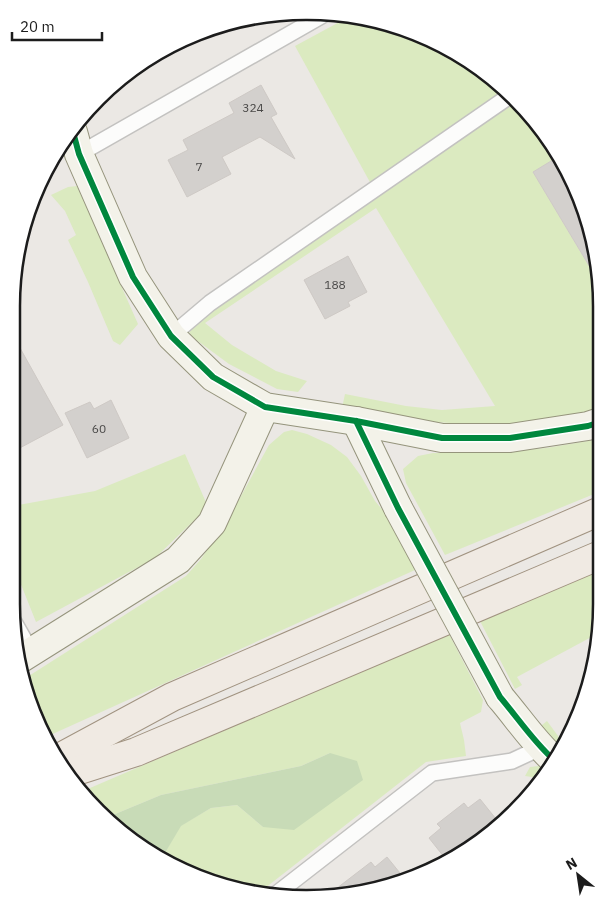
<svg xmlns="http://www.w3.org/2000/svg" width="613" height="910" viewBox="0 0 613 910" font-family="'IBM Plex Sans',sans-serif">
  <rect width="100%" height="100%" fill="#ebe8e4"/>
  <g fill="#dbeac0">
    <path d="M345,19L419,34L504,90L371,184L295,46Z"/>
    <path d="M516,99L556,158L533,172L596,278L602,307L600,409L588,414L509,427L435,422L381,416L342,408L345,394L406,406L442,410L495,406L376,208L205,323L232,345L276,371L307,381L298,392L277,389L229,364L191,336L188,328L201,319Z"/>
    <path d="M77,186L138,324L120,345L113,341L88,282L68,240L76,235L65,211L51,195L68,187Z"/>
    <path d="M292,430L307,434L331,445L347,457L361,476L375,501L386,514L415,570L46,737L27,698L24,679L186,576L201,559L230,516L269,445L284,432Z"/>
    <path d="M600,439L599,492L445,555L406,483L403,469L418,456L433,453H492L546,448Z"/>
    <path d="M185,454L208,507L155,558L36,622L12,562L13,506L95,491Z"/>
    <path d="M598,570L597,634L517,677L522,685L515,689L480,621Z"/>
    <path d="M449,634L483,700L481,712L460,723L464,740L466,756L426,762L260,892L194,876L162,858L180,826L211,808L237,805L263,827L330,753L301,766L161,795L108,817L83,791Z"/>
    <path d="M547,721L564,744L560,750L541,728L542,725Z"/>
    <path d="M538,766L547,768L537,783L532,777L525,776L530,767Z"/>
  </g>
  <path fill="#c8dbb7" d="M330,753L357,761L363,780L294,830L263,827L237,805L211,808L181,826L162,858L127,838L108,817L161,795L301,766Z"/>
  <g fill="#d3d0cd" stroke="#cec9c5">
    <path d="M261,85L277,114L271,117L295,159L260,137L222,157L231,174L187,197L168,160L188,150L183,140L234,113L229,103Z"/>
    <path d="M556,158L579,193L594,267L591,269L533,172Z"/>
    <path d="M348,256L367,292L348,302L350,306L325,319L304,280Z"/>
    <path d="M15,339L63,425L14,451V418Z"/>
    <path d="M111,400L129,438L87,458L65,413L90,402L94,409Z"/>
    <path d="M480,799L500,824L454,859L448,862L429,838L441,828L437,824L464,803L468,808Z"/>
    <path d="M387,857L404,878L364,893L328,895L371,862L375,867Z"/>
  </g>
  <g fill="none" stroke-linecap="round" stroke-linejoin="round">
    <defs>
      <g id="lane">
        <path d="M79,154L323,15"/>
        <path d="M171,336L210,303L511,95"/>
        <path d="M14,622L31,652L26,654"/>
        <path d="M275,895L432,773L512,761L540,748"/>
      </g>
      <g id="secondary">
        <path d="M73,132L79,154L133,277L171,336L213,377L265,407L356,421L442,438H510L588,426L600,422"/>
        <path d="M356,421L398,508"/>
        <path d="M20,659L178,560L212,523L265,407"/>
        <path d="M500,697C518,718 533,741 553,759"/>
      </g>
      <g id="primary">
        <path d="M57,759L172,697L598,512"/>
        <path d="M67,774L136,752L598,556"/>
      </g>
    </defs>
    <use href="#lane" stroke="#c3c2c0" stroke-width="18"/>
    <use href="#secondary" stroke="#95947c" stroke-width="30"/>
    <use href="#primary" stroke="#a19381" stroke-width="30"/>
    <use href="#lane" stroke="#fcfcfb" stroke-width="15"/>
    <use href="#secondary" stroke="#f3f2e9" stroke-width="28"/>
    <use href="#primary" stroke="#f0eae3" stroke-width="28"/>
    <defs>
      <path id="secondary-bridge" d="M398,508L500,697"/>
    </defs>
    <use href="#secondary-bridge" stroke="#95947c" stroke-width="30" stroke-linecap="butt"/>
    <use href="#secondary-bridge" stroke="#f3f2e9" stroke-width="28"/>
    <defs>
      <g id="cycleway">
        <path d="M73,132L79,154L133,277L171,336L213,377L265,407L356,421L442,438H510L588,426L600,422"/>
        <path d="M356,421L398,508L500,697C518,718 533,741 553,759"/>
      </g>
    </defs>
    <use href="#cycleway" stroke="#fff" stroke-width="9"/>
    <use href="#cycleway" stroke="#00873e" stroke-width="6"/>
  </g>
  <g text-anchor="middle" stroke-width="4" stroke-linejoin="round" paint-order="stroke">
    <g font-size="12" fill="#4a4948">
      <text x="253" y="112">324</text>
      <text x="199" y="171">7</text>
      <text x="335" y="289">188</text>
      <text x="99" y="433">60</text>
    </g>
  </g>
  <path d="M0 0H613V910H0ZM306 20H307A286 286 0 0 1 593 306V604A286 286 0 0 1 307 890H306A286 286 0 0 1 20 604V306A286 286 0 0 1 306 20Z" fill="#fff" fill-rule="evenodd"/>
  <path fill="none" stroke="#1c1c1c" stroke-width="2.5" d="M306 20H307A286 286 0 0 1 593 306V604A286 286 0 0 1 307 890H306A286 286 0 0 1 20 604V306A286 286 0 0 1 306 20Z"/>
  <g transform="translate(578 875) rotate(330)" stroke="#ffffff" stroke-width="4" paint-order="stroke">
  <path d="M0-4L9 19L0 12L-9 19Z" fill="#1c1c1c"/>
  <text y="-8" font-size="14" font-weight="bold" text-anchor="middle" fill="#1c1c1c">N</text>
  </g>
  <path d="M12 32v8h90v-8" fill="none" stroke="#1c1c1c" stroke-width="2.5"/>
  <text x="20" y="32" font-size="15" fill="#1c1c1c" stroke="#ffffff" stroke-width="4" paint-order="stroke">20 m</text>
</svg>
